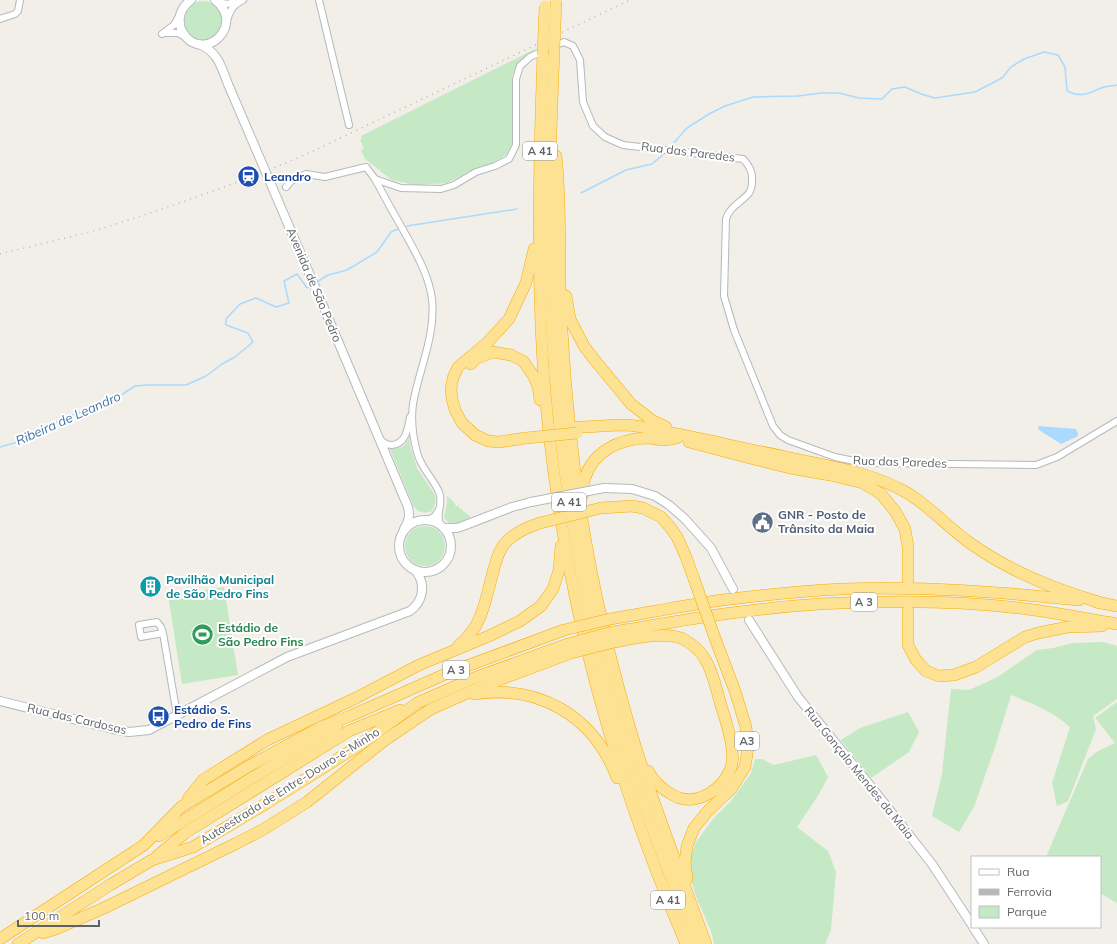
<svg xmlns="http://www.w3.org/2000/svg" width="1117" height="944" viewBox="0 0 1117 944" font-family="Mulish,sans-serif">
  <rect width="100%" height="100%" fill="#f1efe8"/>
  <g fill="#c5e8c5">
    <circle cx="203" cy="21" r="20"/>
    <path d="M535,49V52C521,60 518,60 512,76L513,142L506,155L491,164L478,167L447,183L415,185L392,180L365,159L361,150L364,149L360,140L362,139L361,136Z"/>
    <path d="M409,437L411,449L417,468L435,495C436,501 435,505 432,511C425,514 419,513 414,507L390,449C401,448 405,448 409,437Z"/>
    <path d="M447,496L453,501L456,506H459V509L461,508L463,511L471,517C462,522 450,529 444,517L447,503Z"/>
    <circle cx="425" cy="546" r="20"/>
    <path d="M224,587L238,675L182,684L168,595Z"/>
    <path d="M1103,642L1117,646V699L1093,716L1096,729L1068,801L1057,806L1052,783L1070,727C1054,712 1032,703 1011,695L995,747L974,807L959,832L932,816L942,774L951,689L969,690L996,678L1037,650L1053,648L1073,643Z"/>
    <path d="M1117,702V903L1100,893V857H1046L1088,759L1098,751L1115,743L1095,718Z"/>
    <path d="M908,712L919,732L909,752L871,778L841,740L860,728Z"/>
    <path d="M816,755L828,777L819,794L797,827L828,851L836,872L831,930L825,944H714L711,931L696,896L689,874L690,857L696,842L714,818L731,801L751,773L755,759H762L774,765Z"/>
  </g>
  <path fill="#aadaff" d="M1039,426L1076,429L1078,433V436L1061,444L1039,430L1038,428Z"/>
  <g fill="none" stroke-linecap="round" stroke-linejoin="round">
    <g stroke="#aadaff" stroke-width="1.5">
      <path d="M671,146L687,128L709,114L725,106L753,97L798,96L821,93H839L859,98L882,99L892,89L905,87L921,94L935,98L975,92L1002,78L1011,67L1024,59L1044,52L1058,55L1065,67L1067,91C1083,99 1090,92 1104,87C1108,86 1113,86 1117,85"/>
      <path d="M581,193L626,170L652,164L665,153"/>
      <path d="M407,226L517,209"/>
      <path d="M317,282L328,275L347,270L377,252L391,232L398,229"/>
      <path d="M0,447L21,441L60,420L112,401L135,386L147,385H186L206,376L222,364L235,357L253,342L248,333L226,325V319L240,304L256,298L276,307L289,303L284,281L297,274L307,288L312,285"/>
    </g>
    <defs>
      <g id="street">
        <path d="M319,0L349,125"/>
        <path d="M218,2L227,4L238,1"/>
        <path d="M0,19L15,14L18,11L20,0"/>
        <path d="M227,21C230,10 233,5 243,0"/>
        <path d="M164,33H178L185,37"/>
        <path d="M162,34L174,25L179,16"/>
        <path d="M553,46L564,42L573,46L580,60L583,102L593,126L605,137L623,145L743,159C749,165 753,172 752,181C752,185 751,190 749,193C742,202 729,207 726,219L724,296L734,330L773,426L780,435L788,440L835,457L854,461L866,463L1036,465L1057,457L1117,421"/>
        <path d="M375,179L401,188L441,189L454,185L476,172L495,166L509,159L516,145V79L520,66L530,57L545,50"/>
        <path d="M286,187L291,181L306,174L325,177L366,167L375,179C385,198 395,216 406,235C417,255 429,276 432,299C436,335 419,369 413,404C411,419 413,437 417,452C420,467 433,478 439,492C444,504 435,513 440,524"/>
        <path d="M380,439C383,443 387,445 392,445C406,444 408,428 410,417"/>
        <path d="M428,520L435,516L438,511"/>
        <path d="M163,633L141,637L139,625L157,622L161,627L163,633L177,715"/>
      </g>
      <g id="secondary">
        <path d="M191,0C183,6 178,13 180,24C180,29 183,33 186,37C208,61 245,23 215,0"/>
        <path d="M199,44C218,52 221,66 228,84"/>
        <path d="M324,308L408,507C410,516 409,521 404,529"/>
        <path d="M604,488L632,489L655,496L669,505L685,519L711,548L733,589"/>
        <circle cx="425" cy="546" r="26"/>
        <path d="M444,528H457L463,526L512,507L531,502"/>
        <path d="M749,620L798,697L873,789L932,864L972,925"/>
        <path d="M0,701L113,729L129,732L149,730L287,657L410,611C424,601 426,583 415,570"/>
        <path d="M973,927L984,944"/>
      </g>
      <g id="highway">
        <path d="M554,49C551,127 548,206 550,284C553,372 561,461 577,549C591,629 611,708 637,785C655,839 676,891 697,944"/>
        <path d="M543,54C539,167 536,280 545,392C556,518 581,644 619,764C638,825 661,885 686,944"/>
        <path d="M556,156C561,199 559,242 560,285C562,348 567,410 575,472C587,564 608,656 635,745C656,812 682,878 706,944"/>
        <path d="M566,296L570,319L584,346L593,358L631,404L653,421L666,427"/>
        <path d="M471,364L475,359L493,352L511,355L523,361L533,375L538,386L540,400"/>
        <path d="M576,427C593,427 610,425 627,425C642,426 658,430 672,433C709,440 745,449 782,456C820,465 863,470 898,488C925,501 946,526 970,543C1009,571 1056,590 1102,603"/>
        <path d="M526,438L499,442L488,441L475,435L462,423L455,410L452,399L451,389L453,378L458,367L487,343L509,319L526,283L534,249"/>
        <path d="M689,442L750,458L790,468L830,475L863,483L881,494L895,511L905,529L908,547V580"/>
        <path d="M583,494C583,488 583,483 585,478C593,451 620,439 646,438C652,438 659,440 665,440C669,439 673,439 677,438"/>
        <path d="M601,508L632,506L643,508L661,517L670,527L677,537L686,557L694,579"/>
        <path d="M1096,602L1117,606"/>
        <path d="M908,611V645L916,660L926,671L939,676L954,675L976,667L1025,637L1038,633L1068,627L1102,626"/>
        <path d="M610,619C648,613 685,605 723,600C763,595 803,591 843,589C922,586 1000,592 1079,600"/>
        <path d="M612,632C652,626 692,618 732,613C782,606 832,602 882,602C930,601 980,603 1027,609C1057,613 1087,619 1117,624"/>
        <path d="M614,642C632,639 666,631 683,639C691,643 700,651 705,659C713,672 716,688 720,702C724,716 732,737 732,752C733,757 732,765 730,770C722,789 700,804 679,798C676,797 673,795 671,794C660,788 654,781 648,771"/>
        <path d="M458,646C464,641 469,636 473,630C484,614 488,590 493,572C496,561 499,549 507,541C516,532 528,527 540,523"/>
        <path d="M474,694C539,684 594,716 617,778"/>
        <path d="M188,799L203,780L267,740L356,698L419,665L489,636L520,621L541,606L553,589L559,570L561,546"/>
        <path d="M159,836L252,778L321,736L337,726"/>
        <path d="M157,856L185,833L349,731L400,710"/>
        <path d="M687,879L685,862L687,846L694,828L707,812L731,789L745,767L748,748L746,727L735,691L716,641"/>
        <path d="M43,933L56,929L104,908L237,843L264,829L307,802L385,740L431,709L465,694L488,684L571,653"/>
        <path d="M0,939L144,845L181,807L249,766L319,728L350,716L448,673L564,630"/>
        <path d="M18,944L110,885L152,860L193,847L267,803L358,746L417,703L474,678L568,644"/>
      </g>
    </defs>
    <use href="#street" stroke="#b5b8bc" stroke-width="8"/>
    <use href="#secondary" stroke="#b6babf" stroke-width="10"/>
    <use href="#highway" stroke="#f9ab00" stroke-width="12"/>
    <use href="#street" stroke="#fff" stroke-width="6"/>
    <use href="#secondary" stroke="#fff" stroke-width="8"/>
    <use href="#highway" stroke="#fde293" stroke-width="11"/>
    <path stroke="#b6b7b8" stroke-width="1.5" stroke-dasharray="1 5" stroke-linecap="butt" d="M0,254L70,237L104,228L171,206L249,178L309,153L630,0"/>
    <defs>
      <g id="secondary-bridge">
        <path d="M228,84L324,308"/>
        <path d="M531,502L604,488"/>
      </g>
      <g id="highway-bridge">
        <path d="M554,49L556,1"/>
        <path d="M543,54L545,6"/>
        <path d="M526,438L577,433"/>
        <path d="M540,523L601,508"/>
        <path d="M694,579L716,641"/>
        <path d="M564,630L610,619"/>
        <path d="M568,644L612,632"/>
        <path d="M571,653L614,642"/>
      </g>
    </defs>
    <use href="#secondary-bridge" stroke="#b6babf" stroke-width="10" stroke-linecap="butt"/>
    <use href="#highway-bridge" stroke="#f9ab00" stroke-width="12" stroke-linecap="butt"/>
    <use href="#secondary-bridge" stroke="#fff" stroke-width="8"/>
    <use href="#highway-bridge" stroke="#fde293" stroke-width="11"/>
  </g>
  <defs>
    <symbol id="station-disc" viewBox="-11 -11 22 22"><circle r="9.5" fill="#1a4fb4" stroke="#fff"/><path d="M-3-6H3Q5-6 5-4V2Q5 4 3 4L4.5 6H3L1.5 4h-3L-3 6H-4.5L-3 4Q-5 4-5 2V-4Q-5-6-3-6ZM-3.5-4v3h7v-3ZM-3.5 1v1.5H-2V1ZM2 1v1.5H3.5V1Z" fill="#fff"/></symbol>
    <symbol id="civic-disc" viewBox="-11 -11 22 22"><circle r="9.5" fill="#5c6f8a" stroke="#fff"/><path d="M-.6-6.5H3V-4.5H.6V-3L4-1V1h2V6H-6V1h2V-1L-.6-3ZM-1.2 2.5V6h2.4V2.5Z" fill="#fff"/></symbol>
    <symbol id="building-disc" viewBox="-11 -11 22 22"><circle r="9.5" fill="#0f9aa8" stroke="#fff"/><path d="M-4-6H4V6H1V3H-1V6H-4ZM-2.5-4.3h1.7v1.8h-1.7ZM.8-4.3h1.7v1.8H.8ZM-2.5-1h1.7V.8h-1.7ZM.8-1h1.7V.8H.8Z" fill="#fff"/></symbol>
    <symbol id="stadium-disc" viewBox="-11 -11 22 22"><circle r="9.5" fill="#2e9e5b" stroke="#fff"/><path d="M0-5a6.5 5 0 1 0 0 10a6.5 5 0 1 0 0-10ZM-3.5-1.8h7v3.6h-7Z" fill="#fff"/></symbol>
    <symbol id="bus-disc" viewBox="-11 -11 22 22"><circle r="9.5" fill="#1a4fb4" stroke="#fff"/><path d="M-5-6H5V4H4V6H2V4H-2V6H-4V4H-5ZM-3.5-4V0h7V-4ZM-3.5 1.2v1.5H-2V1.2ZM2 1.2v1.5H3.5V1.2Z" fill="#fff"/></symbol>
  </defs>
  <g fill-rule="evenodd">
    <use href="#station-disc" x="236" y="164" width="25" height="25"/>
    <use href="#civic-disc" x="750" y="510" width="25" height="25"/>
    <use href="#building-disc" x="138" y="574" width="25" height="25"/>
    <use href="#stadium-disc" x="190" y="622" width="25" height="25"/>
    <use href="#bus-disc" x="146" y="704" width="25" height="25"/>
  </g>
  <g text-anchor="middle" stroke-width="4" stroke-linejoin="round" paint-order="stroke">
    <g fill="#fff" stroke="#8f9295" stroke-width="1">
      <rect x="523" y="142" width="34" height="18" rx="3"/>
      <rect x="552" y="493" width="34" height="18" rx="3"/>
      <rect x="851" y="593" width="26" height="18" rx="3"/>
      <rect x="443" y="661" width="26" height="18" rx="3"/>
      <rect x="735" y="732" width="24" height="18" rx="3"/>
      <rect x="651" y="891" width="34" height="18" rx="3"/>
    </g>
    <g font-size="11" font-weight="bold" fill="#5f6368">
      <text x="540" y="155">A 41</text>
      <text x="569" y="506">A 41</text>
      <text x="864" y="606">A 3</text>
      <text x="456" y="674">A 3</text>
      <text x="747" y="745">A3</text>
      <text x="668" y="904">A 41</text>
    </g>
    <g font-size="12" fill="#5f6368" stroke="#fff">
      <text transform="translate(688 152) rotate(7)" y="4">Rua das Paredes</text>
      <text transform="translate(314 285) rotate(67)" y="4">Avenida de São Pedro</text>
      <text transform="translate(900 462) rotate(2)" y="4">Rua das Paredes</text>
      <text transform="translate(77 719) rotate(13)" y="4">Rua das Cardosas</text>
      <text transform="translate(859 773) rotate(51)" y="4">Rua Gonçalo Mendes da Maia</text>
      <text transform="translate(290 786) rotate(-32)" y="4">Autoestrada de Entre-Douro-e-Minho</text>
    </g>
    <g font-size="12" font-weight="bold" fill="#164399" stroke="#fff" text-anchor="start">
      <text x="264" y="181">Leandro</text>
      <text x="174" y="714">Estádio S.<tspan x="174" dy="14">Pedro de Fins</tspan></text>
    </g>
    <g font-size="12" font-weight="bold" fill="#4e5e75" stroke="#fff" text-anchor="start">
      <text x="778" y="519">GNR - Posto de<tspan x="778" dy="14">Trânsito da Maia</tspan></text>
    </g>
    <g font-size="12" font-weight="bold" fill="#0d838f" stroke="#fff" text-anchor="start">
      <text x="166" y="584">Pavilhão Municipal<tspan x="166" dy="14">de São Pedro Fins</tspan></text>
    </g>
    <g font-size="12" font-weight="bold" fill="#27864d" stroke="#fff" text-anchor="start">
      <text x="218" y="632">Estádio de<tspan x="218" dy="14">São Pedro Fins</tspan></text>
    </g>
    <g font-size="13" font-style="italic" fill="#4174aa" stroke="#fff">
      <text transform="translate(68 418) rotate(-24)" y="5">Ribeira de Leandro</text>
    </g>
  </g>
  <rect x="971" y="856" width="130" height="72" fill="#ffffff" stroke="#bfc1c3"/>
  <rect x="979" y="869" width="20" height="6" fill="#ffffff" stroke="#bfc1c3"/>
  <text x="1007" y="876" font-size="12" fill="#5f6368">Rua</text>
  <rect x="979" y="889" width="20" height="6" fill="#b6b7b8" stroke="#bfc1c3"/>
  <text x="1007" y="896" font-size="12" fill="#5f6368">Ferrovia</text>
  <rect x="979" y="906" width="20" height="12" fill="#c5e8c5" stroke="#bfc1c3"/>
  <text x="1007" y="916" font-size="12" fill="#5f6368">Parque</text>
  <path d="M18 920v6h81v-6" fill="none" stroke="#5f6368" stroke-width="2"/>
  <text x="24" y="920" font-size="12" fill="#5f6368" stroke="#ffffff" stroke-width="3" paint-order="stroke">100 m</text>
</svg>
